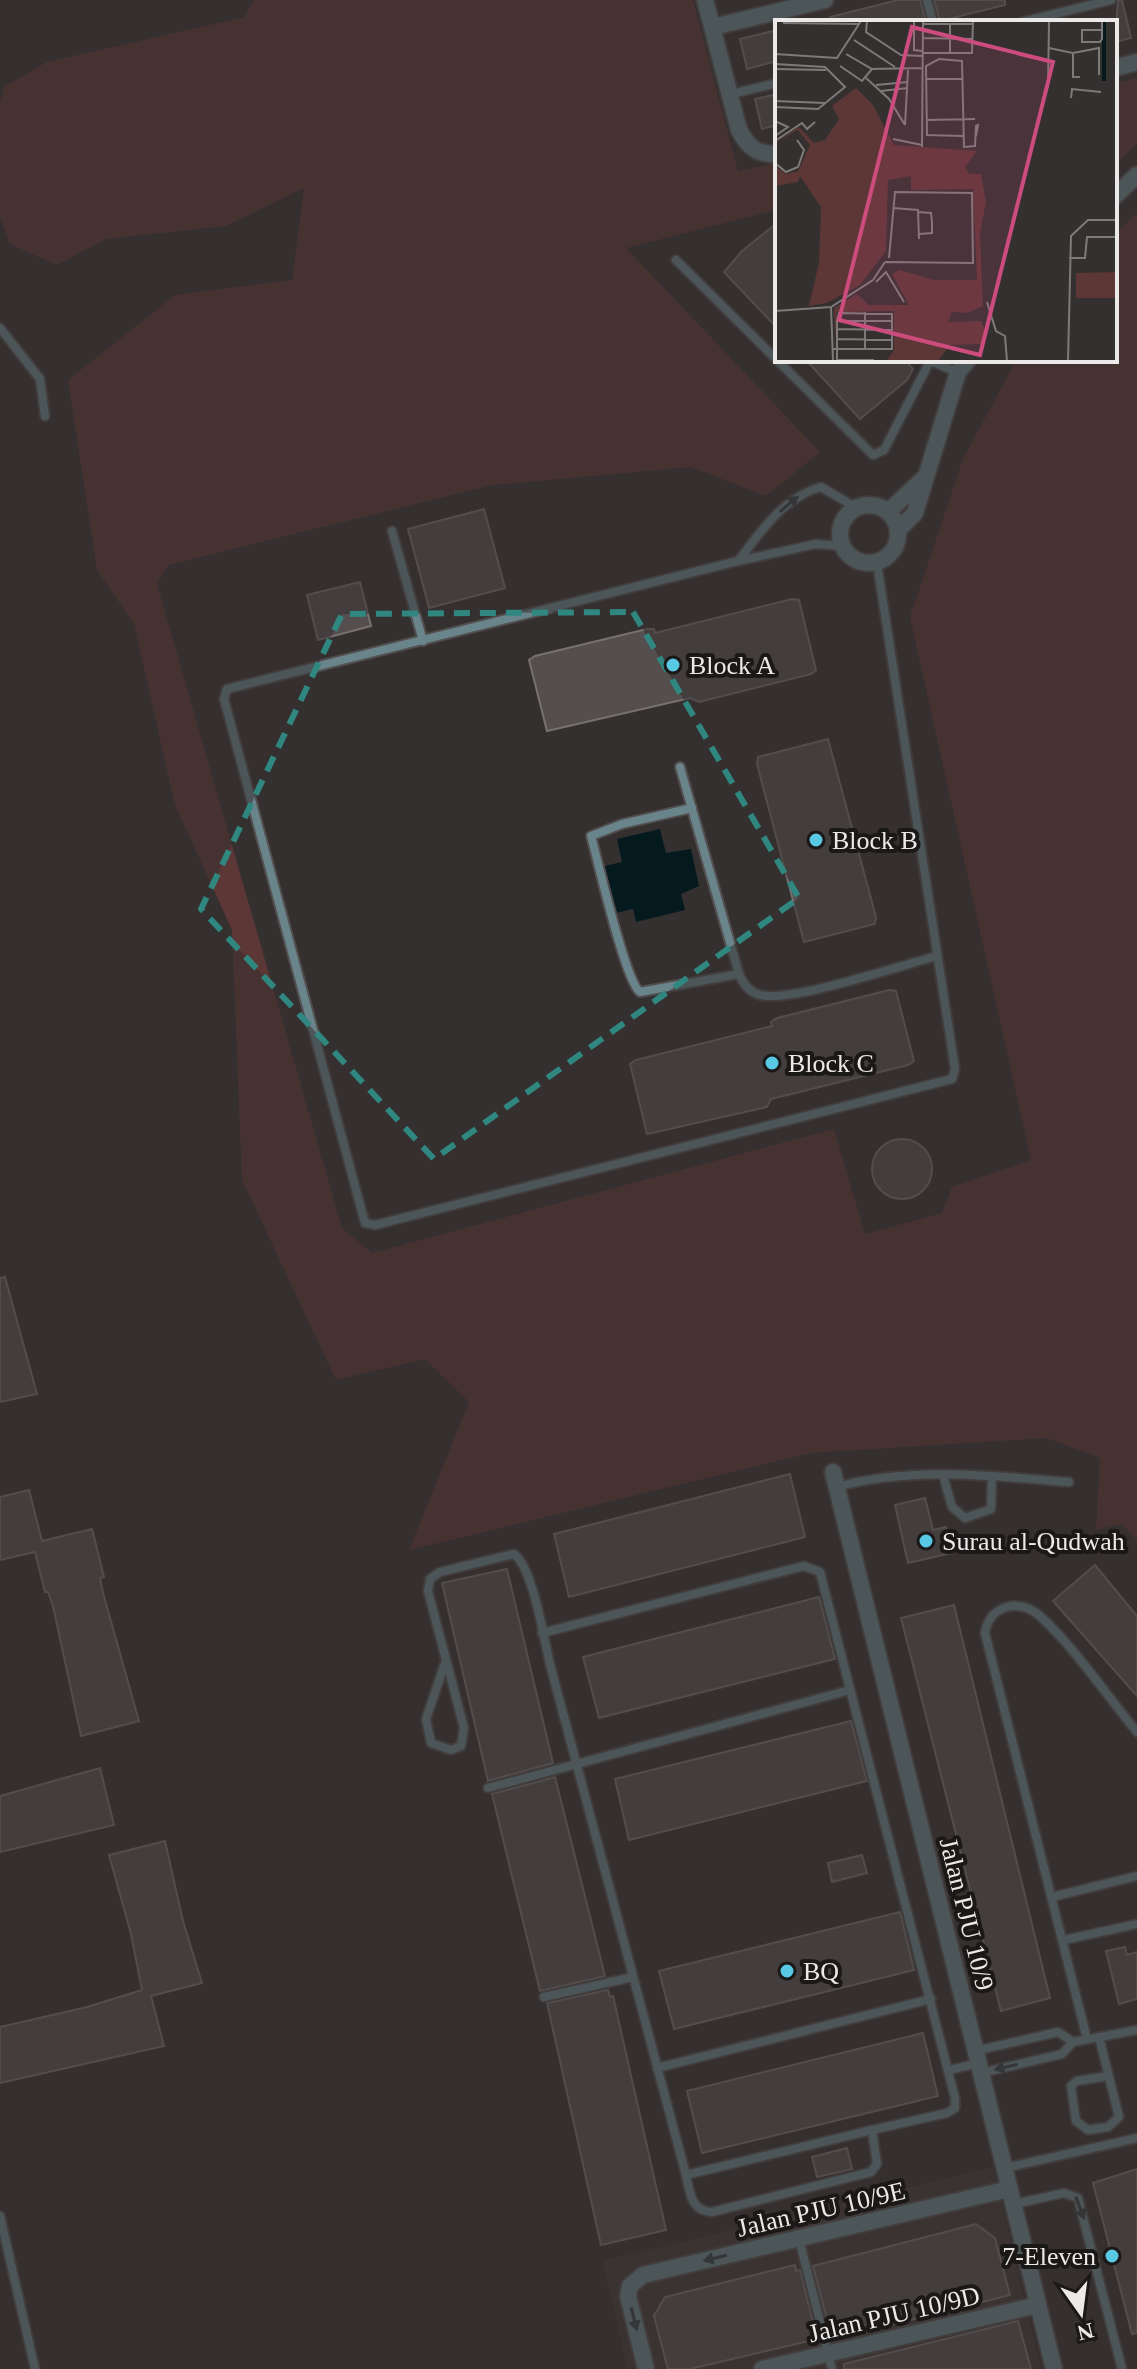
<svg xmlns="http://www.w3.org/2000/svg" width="1137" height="2369" viewBox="0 0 1137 2369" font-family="'Times New Roman',serif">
  <rect width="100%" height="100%" fill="#353030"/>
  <path fill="#443837" d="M993,2167L1041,2369H628L602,2261Z"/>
  <g fill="#5d3636">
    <path d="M254,0H693L738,171L777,163V210L626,248L820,452L766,496L691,467L493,485L168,565L157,584L342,1228L372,1253L834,1129L865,1234L942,1213L952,1187L1031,1160L910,617L963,459L1016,360H1115V235L1137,213V1540L1122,1524L1096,1530L1100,1458L1047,1438L811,1453L409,1550L469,1402L425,1359L336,1380L242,1180L232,930L175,805L134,624L97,570L68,380L175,295L292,280L304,188L226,226L106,239L57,265L10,244L0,217V102L4,87L47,62L245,17Z"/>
    <path d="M1137,78V143L1115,165V83Z"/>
  </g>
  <path fill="#051a1f" d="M660,829L666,853L691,849L699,886L681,894L685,910L636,922L633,909L607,915L596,868L622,862L617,839Z"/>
  <g fill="#544e4e" stroke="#767070" stroke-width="2">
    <path d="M898,0H920L926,22H831L830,17Z"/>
    <path d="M934,0H1005V5L940,21Z"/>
    <path d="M1118,0H1122L1131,38L1115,42Z"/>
    <path d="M777,30V61L747,69L740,39Z"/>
    <path d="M777,94V125L762,129L755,99Z"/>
    <path d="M777,223V328L724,272L742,251Z"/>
    <path d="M806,360H905L913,369L907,380L860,419Z"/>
    <path d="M484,509L505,588L429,608L408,529Z"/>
    <path d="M360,582L371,626L318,640L307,595Z"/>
    <path d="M792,599L799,600L816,670L811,674L699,702L690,698L547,731L529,660L535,656L647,629H654L655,633Z"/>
    <path d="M828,739L876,917L875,924L804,942L757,764L758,757Z"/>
    <path d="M889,990L896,991L914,1061L908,1065L771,1099L767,1107L647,1134L630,1064L636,1060L772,1026L771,1022L777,1018Z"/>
    <circle cx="902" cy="1169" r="30"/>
    <path d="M5,1277L37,1394L0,1402V1278Z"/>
    <path d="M790,1474L805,1537L569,1597L554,1534Z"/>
    <path d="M29,1490L42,1541L92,1529L104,1577L100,1578L103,1593L139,1721L81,1736L53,1606L48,1592H45L35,1552L0,1560V1497Z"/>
    <path d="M925,1498L933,1530L946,1527L952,1553L908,1563L895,1505Z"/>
    <path d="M1095,1565L1137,1616V1696L1053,1601Z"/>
    <path d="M507,1569L553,1763L488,1781L442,1583Z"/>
    <path d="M819,1597L835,1659L599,1718L583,1657Z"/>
    <path d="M954,1605L1050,1998L1001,2011L901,1618Z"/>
    <path d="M851,1721L867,1781L629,1840L615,1779Z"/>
    <path d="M100,1768L114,1825L0,1852V1796Z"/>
    <path d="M555,1777L605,1976L540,1991L492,1794Z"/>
    <path d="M165,1841L183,1921L202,1983L151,1996L164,2046L0,2083V2027L87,2007L142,1990L131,1934L109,1855Z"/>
    <path d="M862,1855L867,1873L832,1882L828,1863Z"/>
    <path d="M900,1912L914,1970L674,2029L659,1971Z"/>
    <path d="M1125,1947L1127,1955L1137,1952V1999L1119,2004L1106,1951Z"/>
    <path d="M608,1990L610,1997L613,1996L666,2230L601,2245L547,2003Z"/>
    <path d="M923,2033L938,2096L702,2153L687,2091Z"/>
    <path d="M847,2148L852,2169L817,2177L812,2157Z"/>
    <path d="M1137,2169V2333L1132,2334L1093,2183Z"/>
    <path d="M976,2224L995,2238L1010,2295L834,2339L831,2335L813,2266Z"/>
    <path d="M795,2265L796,2271L800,2270L817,2339L690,2369H668L654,2316L665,2297Z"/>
    <path d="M1018,2321L1031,2369H844V2364Z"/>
  </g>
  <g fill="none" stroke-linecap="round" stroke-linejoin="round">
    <defs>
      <g id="service">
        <path d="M927,0L933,22"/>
        <path d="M1022,22L1111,0"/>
        <path d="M731,94L777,83"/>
        <path d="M676,260L873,455L884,450L929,363"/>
        <path d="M0,328L40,379L45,416"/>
        <path d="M928,360L957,372"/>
        <path d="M392,531L423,641"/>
        <path d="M842,546L816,544L738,561L227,689L224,699L365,1223L375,1225L952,1079L955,1069L877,563"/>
        <path d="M739,560C761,531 784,497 821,487L855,507"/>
        <path d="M680,767L739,974C743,984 749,992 760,995C790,1003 902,965 937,956"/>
        <path d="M692,808L622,824L591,836C598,861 625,981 640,992L739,974"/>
        <path d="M943,1475L952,1507L965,1518L991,1509L992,1476"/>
        <path d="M837,1487C913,1466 992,1476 1069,1482"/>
        <path d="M446,1660L426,1719L431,1743L451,1750L461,1746L464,1728L428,1591L430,1579L440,1572L514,1554C534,1569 544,1642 551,1668C596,1837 641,2006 686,2175C690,2193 691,2211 712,2212L871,2172L877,2164L872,2130L947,2113L955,2108V2098L820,1572L804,1566L542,1633"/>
        <path d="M488,1788L850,1690"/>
        <path d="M1052,1897L1137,1876"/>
        <path d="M1064,1940L1137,1924"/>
        <path d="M544,1997L633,1977"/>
        <path d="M1099,2037L1119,2117L1108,2127L1088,2130L1076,2121L1071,2086L1077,2081L1108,2076"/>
        <path d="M1087,2039L985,1633C989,1605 1020,1597 1041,1617C1074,1647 1108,1697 1137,1732"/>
        <path d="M975,2051L1058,2032L1073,2042"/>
        <path d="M657,2068L931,1999"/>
        <path d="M949,2070L979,2063"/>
        <path d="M981,2073L1062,2054L1073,2042L1137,2030"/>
        <path d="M1005,2168L1137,2138"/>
        <path d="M686,2175L872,2130"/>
        <path d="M1014,2204L1064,2193L1078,2198L1122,2369"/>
        <path d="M0,2216L35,2369"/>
        <path d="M799,2239L832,2369"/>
      </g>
      <g id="minor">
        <path d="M705,0L739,130C748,147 757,155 777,154"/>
        <path d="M713,27L825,0"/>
        <path d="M1115,68L1137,62"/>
        <path d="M1115,196L1137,175"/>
        <circle cx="869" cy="534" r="29"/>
        <path d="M889,511L923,479"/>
        <path d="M899,529L915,513L958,372L968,360"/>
        <path d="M833,1472L1054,2369"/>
        <path d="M646,2369L628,2296L630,2286L643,2275L1009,2189"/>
        <path d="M762,2369L1038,2305"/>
      </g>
    </defs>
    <use href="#service" stroke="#524e4e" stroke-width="12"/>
    <use href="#minor" stroke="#524e4e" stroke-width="20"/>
    <use href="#service" stroke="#69848b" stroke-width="8"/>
    <use href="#minor" stroke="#69848b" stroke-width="16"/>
  </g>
  <defs><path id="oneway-solid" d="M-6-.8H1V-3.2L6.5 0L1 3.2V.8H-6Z" transform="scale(2)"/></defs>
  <g fill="#363e40">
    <use href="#oneway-solid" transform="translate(789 504) rotate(-40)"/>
    <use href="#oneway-solid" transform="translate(1006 2067) rotate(167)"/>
    <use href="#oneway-solid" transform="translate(1080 2208) rotate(69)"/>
    <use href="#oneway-solid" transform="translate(715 2258) rotate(167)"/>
    <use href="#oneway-solid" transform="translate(634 2319) rotate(76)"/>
  </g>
  <path d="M0 0H1137V2369H0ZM633,612L799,898L434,1159L201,909L342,614Z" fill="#353030" fill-opacity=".55" fill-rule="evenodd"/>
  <path fill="none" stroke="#308780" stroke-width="6" stroke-dasharray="16 10" stroke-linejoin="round" d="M633,612L799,898L434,1159L201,909L342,614Z"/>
  <g fill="#58c8e4" stroke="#1b1818" stroke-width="3">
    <circle cx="673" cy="665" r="8"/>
    <circle cx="816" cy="840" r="8"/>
    <circle cx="772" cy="1063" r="8"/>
    <circle cx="926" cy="1541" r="8"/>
    <circle cx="787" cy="1971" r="8"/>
    <circle cx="1112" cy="2256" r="8"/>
  </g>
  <g text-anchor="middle" stroke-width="8" stroke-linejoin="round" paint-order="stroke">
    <g font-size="26" fill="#ece9e9" stroke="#1b1818" text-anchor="start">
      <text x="689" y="674">Block A</text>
      <text x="832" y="849">Block B</text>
      <text x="788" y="1072">Block C</text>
      <text x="942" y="1550">Surau al-Qudwah</text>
      <text x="803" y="1980">BQ</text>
      <text x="1096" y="2265" text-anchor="end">7-Eleven</text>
    </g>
    <g font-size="26" fill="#ece9e9" stroke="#1b1818">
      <text transform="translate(967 1914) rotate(76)" y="9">Jalan PJU 10/9</text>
      <text transform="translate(821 2209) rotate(-13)" y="9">Jalan PJU 10/9E</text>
      <text transform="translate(894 2314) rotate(-13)" y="9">Jalan PJU 10/9D</text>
    </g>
  </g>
  <g transform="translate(775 20)">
    <rect width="342" height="342" fill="#353030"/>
    <path d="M81,68L98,85L119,125L202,131L190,147L194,154H206L211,182L205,213L208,286L192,293L177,292L173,302L206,301L212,315L207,324L175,325L163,341H111L119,330V291L62,292L61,321L59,295V288L82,274L94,285H134L117,254L125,250L159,260H202L198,169L136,170V156L113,160L111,231L85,265L52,283L34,286L44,243L46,187L25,156L23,162L0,166V146L11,154L23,151L35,125L23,110L0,123L24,107L39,123L50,120L64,99L57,86ZM342,252V278H301V253Z" fill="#5d3636"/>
    <path fill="none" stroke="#051a1f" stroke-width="4" d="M329,61V1"/>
    <path fill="none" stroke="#7e7a7a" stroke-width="2" d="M92,1L91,12L126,35L147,36M139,1V30L147,31M8,3L84,4M148,4H198M175,4V33M327,10H307V22H325L327,19V1M148,18L198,19M79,20L120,47M274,28L298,33V57H305M147,33H197L198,1M298,33L324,28V55M0,34L62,38L86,1M71,34L97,49L147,48M0,44L50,47L70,67L43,89L0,87M65,46L87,61L97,49M0,49L51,50M91,58L114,79L130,105M151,59H187M101,65L133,62M273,68L274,1M106,71L133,68M296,78L297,69L326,72M0,81L50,83M152,100L200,99M0,101L13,107L0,116M130,105L133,50M188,116L152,115L151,46L164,39L187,41L189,127L200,126L201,106L203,105L201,116M118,119L147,125M0,121L27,103L32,109L40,102M147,127L148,1M0,143L11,152L23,147L29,130L22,120M118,188L143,190L144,219M143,192L156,193L157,202V213L144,214M294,238H310L312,217H342M110,242L198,243L197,173L120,172L114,238M101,262L111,252L129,282M212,282L221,311L230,316L232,341M56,287L58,341M0,291L56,287L98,260L110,242M90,292V329M62,301H117M62,309L117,310M62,319L118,320M58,329H117V294L64,293L62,301V341M62,340H99M293,341L296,216L313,200H342"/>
    <path fill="#cc4c7e" fill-opacity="0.15" stroke="#cc4c7e" stroke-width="4" d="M137,7L278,42L205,335L64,300Z"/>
    <rect width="342" height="342" fill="none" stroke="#ece9e9" stroke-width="4"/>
  </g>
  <g transform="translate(1081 2313) rotate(166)" stroke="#1b1818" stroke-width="6" paint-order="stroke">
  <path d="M0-6L14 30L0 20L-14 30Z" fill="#ece9e9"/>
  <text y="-12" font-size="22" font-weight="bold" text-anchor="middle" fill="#ece9e9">N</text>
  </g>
</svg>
